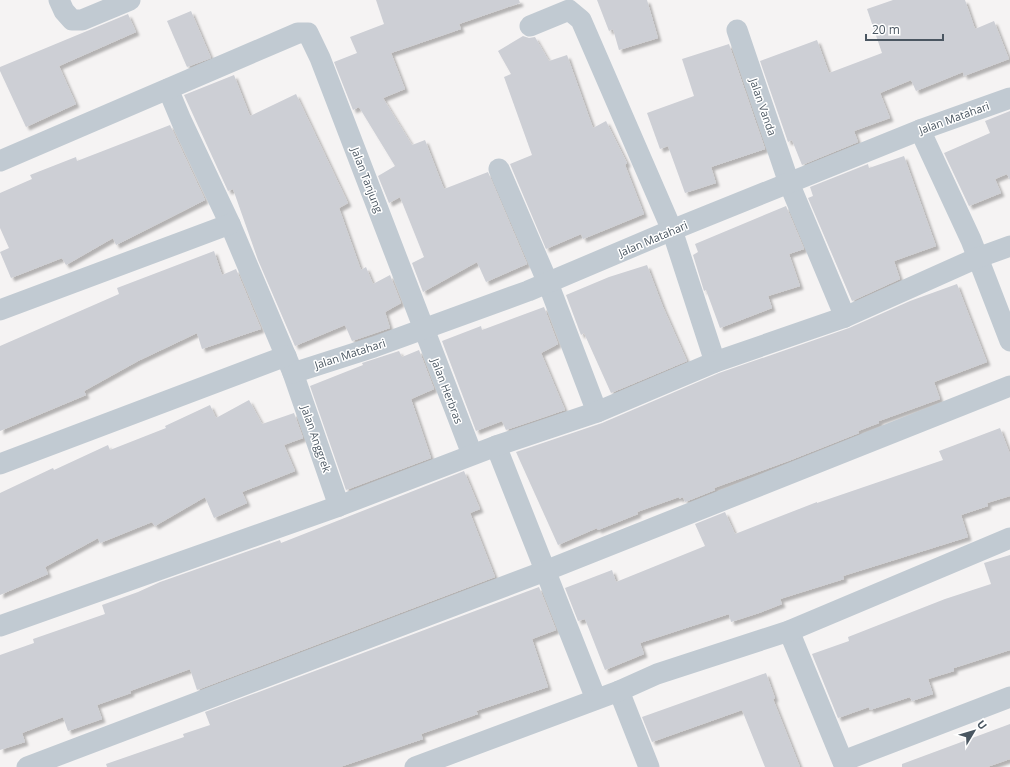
<svg xmlns="http://www.w3.org/2000/svg" width="1010" height="767" viewBox="0 0 1010 767" font-family="'Open Sans',sans-serif">
  <defs>
    <filter id="shadow"><feDropShadow dx="3.5" dy="3.5" stdDeviation="1" flood-color="#0004"/></filter>
  </defs>
  <rect width="100%" height="100%" fill="#f5f3f3"/>
  <g fill="#cdcfd5" filter="url(#shadow)">
    <path d="M376,0H519L520,3L459,24L461,29L391,53L405,89L383,98L412,145L425,140L444,189L488,172L527,264L486,282L477,262L423,292L412,263L424,257L400,197L389,203L378,176L395,166L359,107L353,110L334,62L357,53L350,37L384,24Z"/>
    <path d="M597,0H647L658,38L619,50L613,29L609,31Z"/>
    <path d="M893,0H965L975,29L994,21L1009,59L964,76L963,72L916,91L911,80L880,93L890,118L854,131L858,142L802,165L792,140L788,142L760,61L817,40L829,73L882,53L867,9Z"/>
    <path d="M191,11L211,58L187,67L167,21Z"/>
    <path d="M128,14L136,32L59,66L76,104L26,127L0,71V67Z"/>
    <path d="M523,36L529,38L535,37L549,61L567,55L593,128L606,121L627,163L625,165L644,214L583,239L581,234L546,249L510,164L532,155L504,77L511,74L498,51Z"/>
    <path d="M729,44L765,149L711,167L716,183L685,193L668,146L660,149L647,113L694,96L682,59Z"/>
    <path d="M234,75L250,116L296,94L348,203L339,208L361,270L366,267L373,284L390,275L401,303L385,312L390,328L352,341L345,325L295,346L258,260L233,189L228,191L184,95Z"/>
    <path d="M1010,111V180L1007,174L995,179L1001,193L969,206L944,153L990,133L985,121Z"/>
    <path d="M170,125L205,200L116,245L113,238L66,265L62,258L11,278L0,252L9,248L0,228V193L32,179L30,175L76,157L77,161Z"/>
    <path d="M904,156L936,246L894,261L900,279L852,301L808,198L813,196L810,187L868,164L869,168Z"/>
    <path d="M786,206L804,249L789,254L800,286L768,296L772,308L720,328L706,290L704,291L693,255L698,252L695,244Z"/>
    <path d="M214,251L222,275L236,269L261,329L202,349L197,333L138,361L84,391L86,395L0,431V346L119,294L117,288Z"/>
    <path d="M647,265L663,307L687,361L611,393L584,333L581,335L566,295L609,277Z"/>
    <path d="M957,284L987,362L934,382L940,399L879,421V423L858,431L859,433L791,460L714,488L715,490L685,502L683,497L679,499V497L637,512L638,514L598,530L597,528L558,545L516,452L602,423L719,373L849,328L910,301Z"/>
    <path d="M544,307L558,344L541,353L565,410L506,430L502,421L476,431L442,341L481,326L482,330Z"/>
    <path d="M419,350L434,389L411,399L431,458L346,490L310,386L363,365L362,363L399,351L402,357Z"/>
    <path d="M249,400L262,424L294,413L303,438L284,445L295,471L242,492L247,503L214,518L205,497L155,526L152,522L100,543L98,538L45,567L48,574L0,595V493L53,468L54,470L108,445L110,450L166,428L165,426L210,405L216,418Z"/>
    <path d="M1000,428L1010,454V496L987,503L988,506L961,515L968,537L843,576L844,579L780,599L782,604L759,613L731,622L729,614L640,643L644,654L605,670L585,619L578,621L565,588L612,570L616,582L705,546L695,524L725,512L735,534L817,502V503L943,460L939,451Z"/>
    <path d="M464,471L480,509L470,513L495,577L197,690L190,669L130,691L131,693L97,705L102,719L68,731L63,717L22,733L25,742L0,750V655L34,643L33,639L105,614L102,605L138,592L160,582L280,540L281,543Z"/>
    <path d="M1010,555V650L954,668V671L928,679L933,694L912,701L910,697L870,710L869,707L838,718L812,654L849,641L848,637L945,599L991,584L984,563Z"/>
    <path d="M539,587L556,630L532,639L548,687L476,711L478,714L421,734L423,739L340,767H107L106,764L184,737L183,734L210,725L205,712Z"/>
    <path d="M766,673L775,698L773,699L800,767H765L742,710L652,742L642,717Z"/>
    <path d="M1010,724V759L987,767H902V764Z"/>
  </g>
  <g fill="none" stroke-linecap="round" stroke-linejoin="round">
    <g stroke="#c1cad2" stroke-width="21">
      <path d="M59,0L64,11L72,20H82L130,0"/>
      <path d="M530,26L569,10L581,20L672,230L715,362"/>
      <path d="M737,30L789,183L845,317"/>
      <path d="M168,89L181,120L230,224L293,373L339,506"/>
      <path d="M920,130L971,240L1010,341"/>
      <path d="M0,161L298,33H308L320,58L472,454"/>
      <path d="M499,169L548,283L597,412"/>
      <path d="M0,310L230,224"/>
      <path d="M293,373L374,347L528,291L672,230L920,130L1010,98"/>
      <path d="M496,446L596,699"/>
      <path d="M0,464L286,356"/>
      <path d="M0,626L339,506L496,446L597,412L715,362L845,317L977,258L1010,246"/>
      <path d="M789,631L845,767"/>
      <path d="M619,691L649,767"/>
      <path d="M843,761L1010,697"/>
      <path d="M27,767L545,571L1010,386"/>
      <path d="M415,767L619,691L657,674L789,631L1010,538"/>
    </g>
  </g>
  <g text-anchor="middle" stroke-width="3" stroke-linejoin="round" paint-order="stroke">
    <g font-size="11" fill="#4a5661" stroke="#fff">
      <text transform="translate(763 107) rotate(71)" y="4">Jalan Vanda</text>
      <text transform="translate(954 118) rotate(-20)" y="4">Jalan Matahari</text>
      <text transform="translate(367 180) rotate(69)" y="4">Jalan Tanjung</text>
      <text transform="translate(653 239) rotate(-23)" y="4">Jalan Matahari</text>
      <text transform="translate(350 354) rotate(-18)" y="4">Jalan Matahari</text>
      <text transform="translate(447 391) rotate(69)" y="4">Jalan Herbras</text>
      <text transform="translate(316 439) rotate(71)" y="4">Jalan Anggrek</text>
    </g>
  </g>
  <g transform="translate(974 731) rotate(52)" stroke="#ffffff" stroke-width="3" paint-order="stroke">
  <path d="M0-3L7 15L0 10L-7 15Z" fill="#4a5661"/>
  <text y="-6" font-size="11" font-weight="bold" text-anchor="middle" fill="#4a5661">U</text>
  </g>
  <path d="M866 34v6h77v-6" fill="none" stroke="#4a5661" stroke-width="2"/>
  <text x="872" y="34" font-size="12" fill="#4a5661" stroke="#ffffff" stroke-width="3" paint-order="stroke">20 m</text>
</svg>
